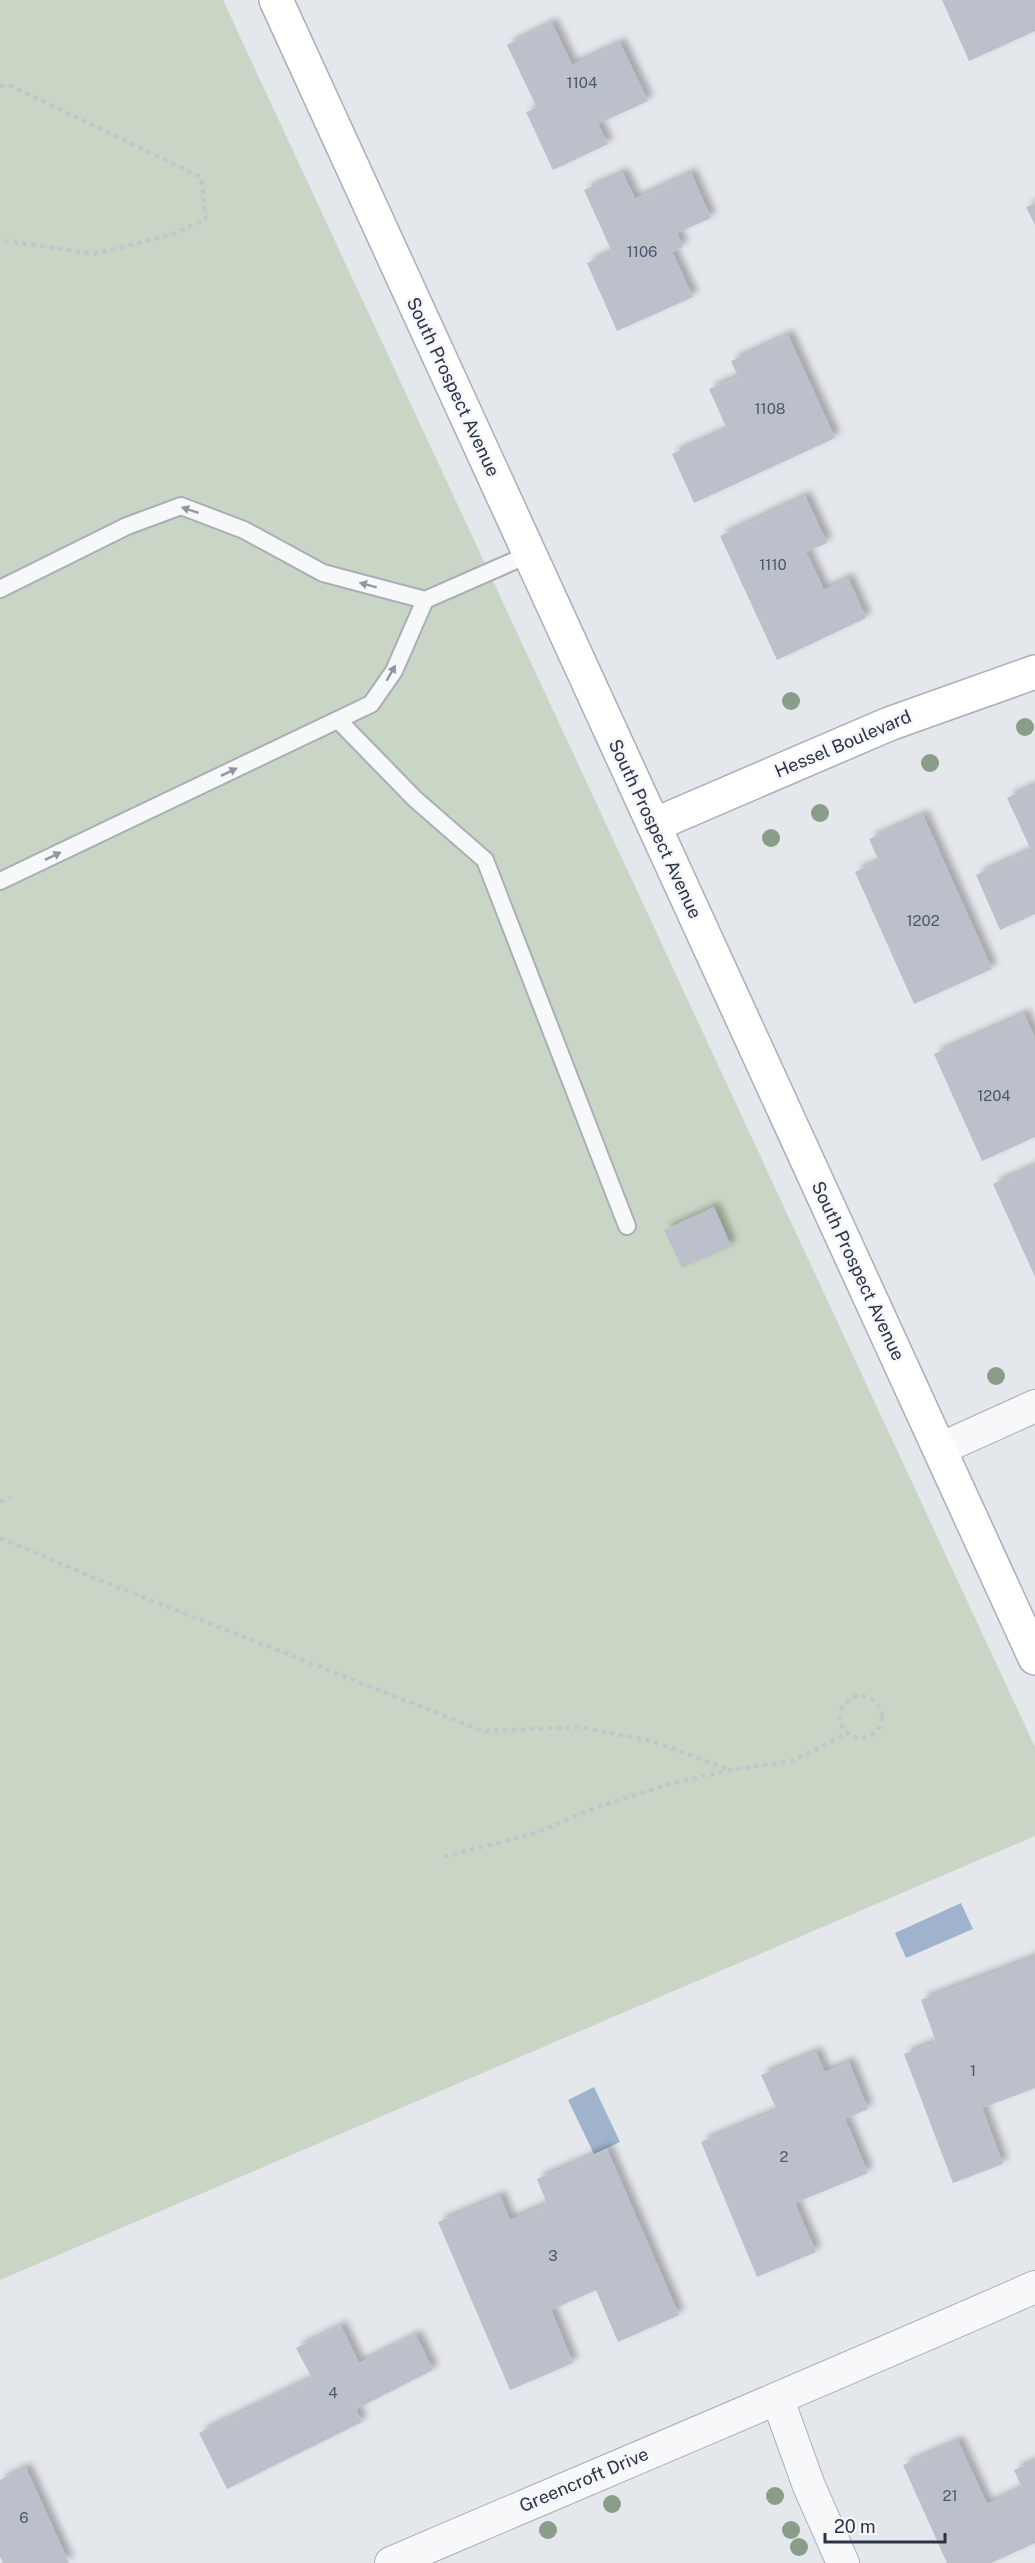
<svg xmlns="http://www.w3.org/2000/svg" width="1035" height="2563" viewBox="0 0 1035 2563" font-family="'Public Sans',sans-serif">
  <defs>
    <filter id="shadow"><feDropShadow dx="5.5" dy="-5.5" stdDeviation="3" flood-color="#0004"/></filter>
  </defs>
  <rect width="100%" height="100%" fill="#e4e7ec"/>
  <path fill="#c9d6c5" d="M0,0H223L1035,1747V1836L0,2280Z"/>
  <g fill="#9fb4cc">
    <path d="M961,1903L973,1929L906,1958L895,1933Z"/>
    <path d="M594,2087L620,2142L594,2154L568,2100Z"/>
  </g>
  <g fill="#bbc0ca" filter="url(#shadow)">
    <path d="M942,0H1035V31L969,61Z"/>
    <path d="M552,23L572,65L620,43L648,101L598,124L608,144L553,170L526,112L537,108L507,45Z"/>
    <path d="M623,173L635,199L691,173L711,218L677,233L683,247L672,252L693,297L617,331L587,263L612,252L584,190Z"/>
    <path d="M1035,203V225L1026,207Z"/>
    <path d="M788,335L835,438L694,503L672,454L727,429L709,389L738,377L731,361Z"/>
    <path d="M805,496L827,543L806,552L824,590L848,578L866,618L777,660L720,536Z"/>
    <path d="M1035,785V914L1000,930L976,875L1031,850L1007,798Z"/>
    <path d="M923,815L992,969L914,1004L855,872L879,861L869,839Z"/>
    <path d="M1024,1014L1035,1038V1137L982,1161L934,1054Z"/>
    <path d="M1035,1166V1277L993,1184Z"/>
    <path d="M714,1207L731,1246L682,1268L664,1230Z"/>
    <path d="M1035,1957V2088L982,2108L1003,2164L953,2183L904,2054L936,2042L921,2000Z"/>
    <path d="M816,2052L825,2072L849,2062L868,2109L845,2119L868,2173L795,2203L816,2252L757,2277L701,2142L777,2110L761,2075Z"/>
    <path d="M607,2149L679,2315L618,2342L596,2290L551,2310L573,2363L510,2390L438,2222L500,2196L510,2220L547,2204L537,2179Z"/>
    <path d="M341,2326L359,2363L416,2335L433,2370L356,2409L362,2422L227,2489L199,2433L312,2378L296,2348Z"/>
    <path d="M958,2441L987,2504L1022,2488L1014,2470L1035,2461V2543L991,2563H947L903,2465Z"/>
    <path d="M26,2468L69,2563H3L0,2557V2480Z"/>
  </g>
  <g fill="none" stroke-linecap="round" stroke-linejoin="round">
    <defs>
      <g id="lane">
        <path d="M0,589L127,526L181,506L244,530L323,573L425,600L530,554"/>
        <path d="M338,720L415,799L485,860L627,1226"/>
        <path d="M0,881L371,704L394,671L425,600"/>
      </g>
      <g id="street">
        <path d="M940,1449L1035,1406"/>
        <path d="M778,2400L809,2486L843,2563"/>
        <path d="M391,2563C606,2471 821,2381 1035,2287"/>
      </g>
      <g id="secondary">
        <path d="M276,0L1035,1658"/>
        <path d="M654,825L889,724L1035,672"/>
      </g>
    </defs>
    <use href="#lane" stroke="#a9aeb7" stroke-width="20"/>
    <use href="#street" stroke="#a9aeb7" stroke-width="34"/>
    <use href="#secondary" stroke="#a9aeb7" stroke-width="36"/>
    <g stroke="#c2c5cb" stroke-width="4" stroke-dasharray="4.5 4.5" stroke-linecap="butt">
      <path d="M0,86L9,85L201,177L206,219L170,235L94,254L0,240"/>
      <path d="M0,1502L11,1497"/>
      <path d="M0,1538L102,1581L483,1731L579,1727L652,1741L730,1770"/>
      <circle cx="861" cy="1717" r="21"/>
      <path d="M444,1857L535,1833L600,1806L670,1784L730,1770L790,1761L824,1746L846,1733"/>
    </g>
    <use href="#lane" stroke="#f7f8fa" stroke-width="16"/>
    <use href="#street" stroke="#f7f8fa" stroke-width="32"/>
    <use href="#secondary" stroke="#fff" stroke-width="33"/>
  </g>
  <g fill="#899d89">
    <circle cx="791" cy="701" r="9"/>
    <circle cx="1025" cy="727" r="9"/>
    <circle cx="930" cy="763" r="9"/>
    <circle cx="820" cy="813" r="9"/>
    <circle cx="771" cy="838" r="9"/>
    <circle cx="996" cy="1376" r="9"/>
    <circle cx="775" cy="2496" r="9"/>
    <circle cx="612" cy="2504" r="9"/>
    <circle cx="548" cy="2530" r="9"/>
    <circle cx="791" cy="2530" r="9"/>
    <circle cx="799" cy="2547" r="9"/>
  </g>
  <defs><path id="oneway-solid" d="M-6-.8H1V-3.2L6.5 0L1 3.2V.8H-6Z" transform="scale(1.5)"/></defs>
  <g fill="#9196a0">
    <use href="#oneway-solid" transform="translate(190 510) rotate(-162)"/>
    <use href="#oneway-solid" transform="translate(368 585) rotate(-165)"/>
    <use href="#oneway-solid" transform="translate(391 673) rotate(-60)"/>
    <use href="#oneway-solid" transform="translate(229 772) rotate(-26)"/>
    <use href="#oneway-solid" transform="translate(53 856) rotate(-26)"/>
  </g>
  <g text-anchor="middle" stroke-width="5" stroke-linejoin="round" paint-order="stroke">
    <g font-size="15" fill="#4f5766">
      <text x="582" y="88">1104</text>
      <text x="642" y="257">1106</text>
      <text x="770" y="414">1108</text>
      <text x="773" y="570">1110</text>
      <text x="923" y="926">1202</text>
      <text x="994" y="1101">1204</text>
      <text x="973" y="2076">1</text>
      <text x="784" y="2162">2</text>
      <text x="553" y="2261">3</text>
      <text x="333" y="2398">4</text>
      <text x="950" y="2501">21</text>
      <text x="24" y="2523">6</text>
    </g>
    <g font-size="18" fill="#2b3445" stroke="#f4f6f9">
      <text transform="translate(453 387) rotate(65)" y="6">South Prospect Avenue</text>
      <text transform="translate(843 744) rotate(-23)" y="6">Hessel Boulevard</text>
      <text transform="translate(655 829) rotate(65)" y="6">South Prospect Avenue</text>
      <text transform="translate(858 1271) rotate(65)" y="6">South Prospect Avenue</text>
      <text transform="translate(584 2480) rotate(-23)" y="6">Greencroft Drive</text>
    </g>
  </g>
  <path d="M825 2533v9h120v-9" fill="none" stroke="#2b3445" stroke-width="3"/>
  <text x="834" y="2533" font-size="18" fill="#2b3445" stroke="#f4f6f9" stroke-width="4.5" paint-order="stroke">20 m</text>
</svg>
